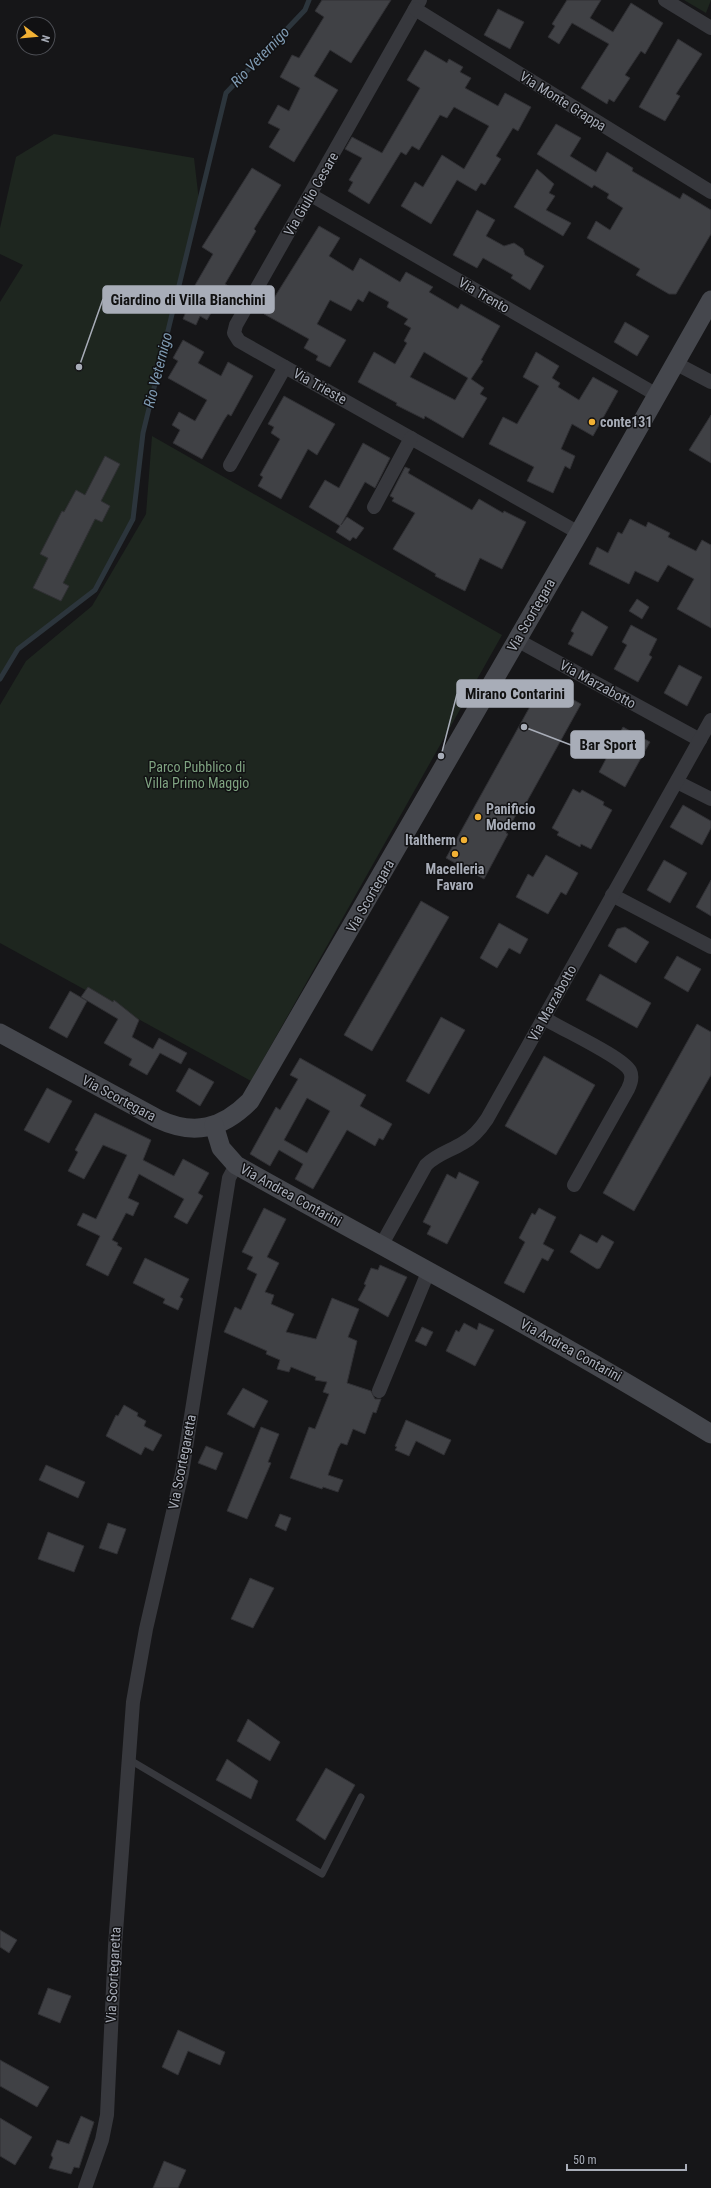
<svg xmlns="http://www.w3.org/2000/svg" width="711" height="2188" viewBox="0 0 711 2188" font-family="'Roboto Condensed',sans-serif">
  <rect width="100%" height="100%" fill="#161618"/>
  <g fill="#1e261f">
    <path d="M684,0H711L706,13Z"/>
    <path d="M54,134L194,158L199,201L143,433L133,519L95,590L18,649L0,679V302L23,265L0,254V228L16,157Z"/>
    <path d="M152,436L502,635L251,1081L0,943V705L26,661L92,606L146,514Z"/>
  </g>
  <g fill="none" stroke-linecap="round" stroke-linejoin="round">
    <path stroke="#2c353c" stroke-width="5" d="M0,679L18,649L95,590L133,519L143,433L226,93L305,10L309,0"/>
  </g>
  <g fill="#404145" stroke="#303034" fill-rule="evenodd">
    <path d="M322,0H391L351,63L330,50L314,76L338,90L294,162L269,147L280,129L268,123L278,105L289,111L300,88L280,77L292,55L299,58L324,17L315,11Z"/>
    <path d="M567,0H601L590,18L613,32L631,3L663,23L645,54L641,51L625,75L630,78L614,102L609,99L607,104L581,88L609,44L572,23L559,44L548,37L555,26L552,24Z"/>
    <path d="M498,9L524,22L510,49L484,35Z"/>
    <path d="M678,39L702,54L676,94L680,96L665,121L639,107Z"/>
    <path d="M425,50L447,63L449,59L463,67L460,72L471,78L465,88L498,106L505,93L531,107L518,131L513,128L496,156L501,159L485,185L481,183L476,191L457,180L431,224L401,206L415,182L423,187L442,155L464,169L489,126L454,107L447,118L440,115L419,150L412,146L406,155L401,152L369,204L348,191L353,182L349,180L362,158L345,149L352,137L382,153L420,88L407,80Z"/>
    <path d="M556,124L581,138L570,156L596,172L607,152L633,168L632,171L680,199L683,193L711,210V234L676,294H669L636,275L640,269L587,238L596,221L610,230L623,208L607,198L609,194L594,185L592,188L537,154Z"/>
    <path d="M252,168L281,185L254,229L256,231L225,284L230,287L219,308L215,306L207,320L200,316L196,325L183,319L187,309L183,306L213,254L202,247Z"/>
    <path d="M537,169L554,184L549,193L555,196L546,210L571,223L563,236L514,207Z"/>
    <path d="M477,210L495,220L486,236L504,246L514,243L523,249L525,255L544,266L530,290L511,278L513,275L483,258L477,268L453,255Z"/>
    <path d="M319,226L340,238L329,256L353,271L360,258L400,282L406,272L433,287L429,292L458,309L461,304L500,326L481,360L483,361L471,379L484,388L480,394L487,398L463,438L425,416L424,419L396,405L397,403L358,382L374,352L395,364L407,343L404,341L411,328L404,324L408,319L387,307L389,302L369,291L363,302L358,299L351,311L330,300L317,324L346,340L330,367L316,360L318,356L304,348L309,339L264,314ZM424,352L468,378L455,400L410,377Z"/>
    <path d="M625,322L649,336L637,356L614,342Z"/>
    <path d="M183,340L204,352L198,363L221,376L228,362L253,376L231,416L228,414L224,420L202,459L173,443L180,430L172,425L179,412L195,421L207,400L168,378L178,361L173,358Z"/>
    <path d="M536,352L559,366L552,378L560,383L558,387L579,400L593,377L618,391L593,436L572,424L561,449L575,456L570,469L565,466L553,493L527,481L534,467L489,444L503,417L517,424L539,386L523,377Z"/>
    <path d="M284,396L335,424L317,455L308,449L281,499L258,486L263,477L260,475L280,439L271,433L274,427L268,424Z"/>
    <path d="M711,415V463L689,450Z"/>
    <path d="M363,443L390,458L375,488L365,482L341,525L347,517L364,528L356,539L353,537L350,541L336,532L340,526L309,507L325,480L339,488Z"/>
    <path d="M105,456L120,464L101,501L110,506L102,522L95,519L63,583L69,586L61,601L33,588L48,558L40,554L62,511L64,512L76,490L85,495Z"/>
    <path d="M405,467L410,469L408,473L472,510L479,499L503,513L504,511L526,522L502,569L480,558L465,591L435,576L436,574L393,549L415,513L392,501L394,498L390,496Z"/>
    <path d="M630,519L646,527L648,522L670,533L668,537L696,551L702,540L711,545V628L677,609L694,579L668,565L658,582L635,571L629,584L589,564L597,547L608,553L618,532L622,534Z"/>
    <path d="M637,599L649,607L642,619L629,611Z"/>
    <path d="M582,611L608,627L592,656L568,644L574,633L571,631Z"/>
    <path d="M631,625L657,639L649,655L652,657L638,682L614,669L627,645L622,642Z"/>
    <path d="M679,665L702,677L687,706L664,693Z"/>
    <path d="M543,683L581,704L520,814L517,813L506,833L508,834L484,879L446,858Z"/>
    <path d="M623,727L650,742L625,787L599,772Z"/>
    <path d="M573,789L580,793L582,790L604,802L603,805L612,810L591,849L581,844L580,847L557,835L559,832L552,828Z"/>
    <path d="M683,805L711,821V828L702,845L670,827Z"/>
    <path d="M546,855L578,873L566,895L561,892L548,914L516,897L528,874L533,877Z"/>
    <path d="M664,860L687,873L670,903L647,890Z"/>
    <path d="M711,880V916L696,907Z"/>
    <path d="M421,901L449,917L372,1051L344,1035Z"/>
    <path d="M499,923L528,939L520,954L509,948L497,968L480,958Z"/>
    <path d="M625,927L649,942L636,963L608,946L617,929Z"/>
    <path d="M677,956L701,969L688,992L664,978Z"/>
    <path d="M600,974L651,1003L637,1028L586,1000Z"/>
    <path d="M88,987L113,1002L114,1000L139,1020L132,1037L153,1049L159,1038L187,1053L181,1064L160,1053L147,1075L129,1065L132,1059L104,1043L118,1019L81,997Z"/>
    <path d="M70,991L87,1001L67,1038L49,1028Z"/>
    <path d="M441,1017L465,1030L429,1094L406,1081Z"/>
    <path d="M697,1024L711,1032V1075L634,1211L603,1193Z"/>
    <path d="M544,1056L595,1085L556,1155L505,1126Z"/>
    <path d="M300,1058L366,1095L360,1106L392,1124L383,1140L379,1138L375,1146L347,1130L313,1189L295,1179L303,1164L279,1150L270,1166L250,1154L276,1107L280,1110L298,1079L290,1075ZM307,1098L330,1111L307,1153L284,1140Z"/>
    <path d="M189,1068L214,1082L200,1106L176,1091Z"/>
    <path d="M47,1088L72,1101L49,1143L24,1130Z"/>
    <path d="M95,1113L151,1140L143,1160L174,1176L183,1159L209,1173L198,1193L203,1196L187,1224L174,1217L184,1199L139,1174L128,1198L139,1203L133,1216L126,1213L112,1240L118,1243L117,1245L122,1248L108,1276L86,1265L100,1236L77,1225L83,1213L96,1219L127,1155L103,1145L84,1179L68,1171L78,1152L75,1150Z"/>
    <path d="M459,1172L479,1182L447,1244L427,1234L431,1226L423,1222L447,1174L456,1179Z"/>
    <path d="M264,1208L286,1219L267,1257L279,1263L265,1292L274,1295L271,1304L294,1314L286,1332L316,1339L332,1298L359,1309L348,1337L357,1341L347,1383L371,1391L375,1399H381L376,1413L373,1412L365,1434L353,1429L347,1445L341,1443L338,1448L328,1475L343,1480L338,1492L323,1487L322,1489L290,1478L309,1427L315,1429L329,1394L323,1392L327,1382L315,1380L316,1377L291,1367L289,1372L277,1369L280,1360L266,1354L267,1351L224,1332L235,1307L241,1310L257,1274L247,1269L253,1257L242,1252Z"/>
    <path d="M539,1208L556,1217L543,1244L554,1250L548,1261L542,1258L524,1293L504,1283L525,1242L519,1238L532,1213L535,1215Z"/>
    <path d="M580,1234L597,1243L602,1235L614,1242L600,1268L597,1269L570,1252Z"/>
    <path d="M145,1258L189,1279L180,1297L183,1299L178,1310L163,1303L165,1299L133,1283Z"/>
    <path d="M380,1265L407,1277L388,1317L358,1300L366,1285L364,1284L371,1268L378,1270Z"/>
    <path d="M464,1323L477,1330L479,1323L494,1330L475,1366L446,1351L456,1330L459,1332Z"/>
    <path d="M422,1327L433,1332L426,1346L415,1341Z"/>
    <path d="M243,1388L268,1401L254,1428L227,1414Z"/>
    <path d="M124,1405L138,1413L137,1416L146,1421L144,1426L162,1435L153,1451L145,1447L141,1455L106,1436L116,1415L118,1416Z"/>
    <path d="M406,1420L451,1440L444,1455L416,1441L409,1456L395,1450L397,1447L395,1446Z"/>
    <path d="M261,1427L279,1434L268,1462L271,1463L247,1519L227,1511Z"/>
    <path d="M206,1446L223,1453L216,1470L198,1463Z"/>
    <path d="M46,1465L85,1482L78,1498L39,1480Z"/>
    <path d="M280,1514L291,1518L286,1531L275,1526Z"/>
    <path d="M108,1523L126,1529L117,1554L99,1548Z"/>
    <path d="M48,1532L84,1546L74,1572L38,1559Z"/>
    <path d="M250,1578L274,1588L253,1628L231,1619Z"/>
    <path d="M248,1719L280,1742L270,1761L237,1741Z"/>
    <path d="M227,1759L258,1781L251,1799L216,1780Z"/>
    <path d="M326,1768L355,1785L325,1840L296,1820Z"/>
    <path d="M0,1930L17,1940L9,1953L0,1947Z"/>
    <path d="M48,1988L71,1996L60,2023L38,2014Z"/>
    <path d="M178,2030L225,2052L220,2065L188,2051L178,2075L162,2067Z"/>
    <path d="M0,2060L49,2087L37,2107L0,2086Z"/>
    <path d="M81,2116L94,2122L79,2168L74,2167L71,2174L49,2168L53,2158L51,2155L57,2140L69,2144Z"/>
    <path d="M0,2118L32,2137L15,2165L0,2156Z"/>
    <path d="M164,2161L186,2170L178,2188H153Z"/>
  </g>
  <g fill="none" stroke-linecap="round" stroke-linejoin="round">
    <path stroke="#37383d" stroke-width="7" d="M130,1760L322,1874L361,1797"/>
    <g stroke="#37383d" stroke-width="14">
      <path d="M420,0L236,325L234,333L239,341L579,533"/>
      <path d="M665,0L711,28"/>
      <path d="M415,9L711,192"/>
      <path d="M311,195L657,395"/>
      <path d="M675,363L711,382"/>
      <path d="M230,465L285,367"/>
      <path d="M374,507L411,438"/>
      <path d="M517,640L700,740"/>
      <path d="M677,782L711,799"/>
      <path d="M612,895L711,947"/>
      <path d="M544,1018C561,1029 623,1057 630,1071C633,1077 631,1083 628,1089L574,1185"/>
      <path d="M382,1244L426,1165C437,1154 450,1151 463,1143C474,1137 481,1128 487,1119L711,720"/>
      <path d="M379,1391L429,1270"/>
      <path d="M85,2188L102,2140L107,2115L115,1946L133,1702L146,1629L182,1473L229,1178L236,1165"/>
    </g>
    <g stroke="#45474d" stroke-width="19">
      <path d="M0,1033L158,1119C194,1136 222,1129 250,1101L579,533L711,300"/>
      <path d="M214,1125L221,1148L236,1165C395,1254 556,1338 711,1434"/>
    </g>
  </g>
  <g fill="#f2b134" stroke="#111113" stroke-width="1.5">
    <circle cx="592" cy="422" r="4"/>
    <circle cx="478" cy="817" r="4"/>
    <circle cx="464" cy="840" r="4"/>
    <circle cx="455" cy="854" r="4"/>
  </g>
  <g text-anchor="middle" stroke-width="3" stroke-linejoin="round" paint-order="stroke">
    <g font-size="14" fill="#a8adb8" stroke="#111113">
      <text transform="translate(563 101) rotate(32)" y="5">Via Monte Grappa</text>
      <text transform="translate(311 194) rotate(-60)" y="5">Via Giulio Cesare</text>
      <text transform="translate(484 295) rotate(30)" y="5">Via Trento</text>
      <text transform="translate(320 386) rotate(29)" y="5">Via Trieste</text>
      <text transform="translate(531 615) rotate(-60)" y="5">Via Scortegara</text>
      <text transform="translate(598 684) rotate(29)" y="5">Via Marzabotto</text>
      <text transform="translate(370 896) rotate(-60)" y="5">Via Scortegara</text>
      <text transform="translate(552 1003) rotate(-61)" y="5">Via Marzabotto</text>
      <text transform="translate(119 1098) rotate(28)" y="5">Via Scortegara</text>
      <text transform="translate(291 1195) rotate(29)" y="5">Via Andrea Contarini</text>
      <text transform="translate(571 1350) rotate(29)" y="5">Via Andrea Contarini</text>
      <text transform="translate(182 1462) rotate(-79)" y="5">Via Scortegaretta</text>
      <text transform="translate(113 1975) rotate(-87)" y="5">Via Scortegaretta</text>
    </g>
    <g font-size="14" font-weight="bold" fill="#a8adb8" stroke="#111113" text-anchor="start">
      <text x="600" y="427">conte131</text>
      <text x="486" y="814">Panificio<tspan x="486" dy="16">Moderno</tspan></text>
      <text x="456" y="845" text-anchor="end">Italtherm</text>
      <text x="455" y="874" text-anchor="middle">Macelleria<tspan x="455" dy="16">Favaro</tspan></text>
    </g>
    <g font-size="14" fill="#7fa381" stroke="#111113">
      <text x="197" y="772">Parco Pubblico di<tspan x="197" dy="16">Villa Primo Maggio</tspan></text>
    </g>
    <g font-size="15" font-style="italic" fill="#7f9bb3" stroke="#111113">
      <text transform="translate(260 57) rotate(-46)" y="5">Rio Veternigo</text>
      <text transform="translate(158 370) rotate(-76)" y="5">Rio Veternigo</text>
    </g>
  </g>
  <path fill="none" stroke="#a8adb8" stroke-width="1.5" d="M79 367L103 299M441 756L457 694M524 727L571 745"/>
  <g fill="#a8adb8" stroke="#111113" stroke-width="1.5">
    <circle cx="79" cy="367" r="4"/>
    <circle cx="441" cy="756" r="4"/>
    <circle cx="524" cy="727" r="4"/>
  </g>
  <g fill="#a8adb8" stroke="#a8adb8" stroke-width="1.5">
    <rect x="103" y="286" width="171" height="27" rx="4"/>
    <rect x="457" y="680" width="116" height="27" rx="4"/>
    <rect x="571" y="731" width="73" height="27" rx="4"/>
  </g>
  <g font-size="15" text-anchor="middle" font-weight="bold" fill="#111">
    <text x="188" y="305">Giardino di Villa Bianchini</text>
    <text x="515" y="699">Mirano Contarini</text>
    <text x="608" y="750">Bar Sport</text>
  </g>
  <g transform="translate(36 36) rotate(106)"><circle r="19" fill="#111113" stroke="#4d4f55"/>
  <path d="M0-3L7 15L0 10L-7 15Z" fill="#f2b134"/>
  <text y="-6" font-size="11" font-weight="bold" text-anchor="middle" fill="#a8adb8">N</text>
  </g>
  <path d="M567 2164v6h119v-6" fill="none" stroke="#a8adb8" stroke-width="2"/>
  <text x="573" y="2164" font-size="12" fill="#a8adb8" stroke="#111113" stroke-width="3" paint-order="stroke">50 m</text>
</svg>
